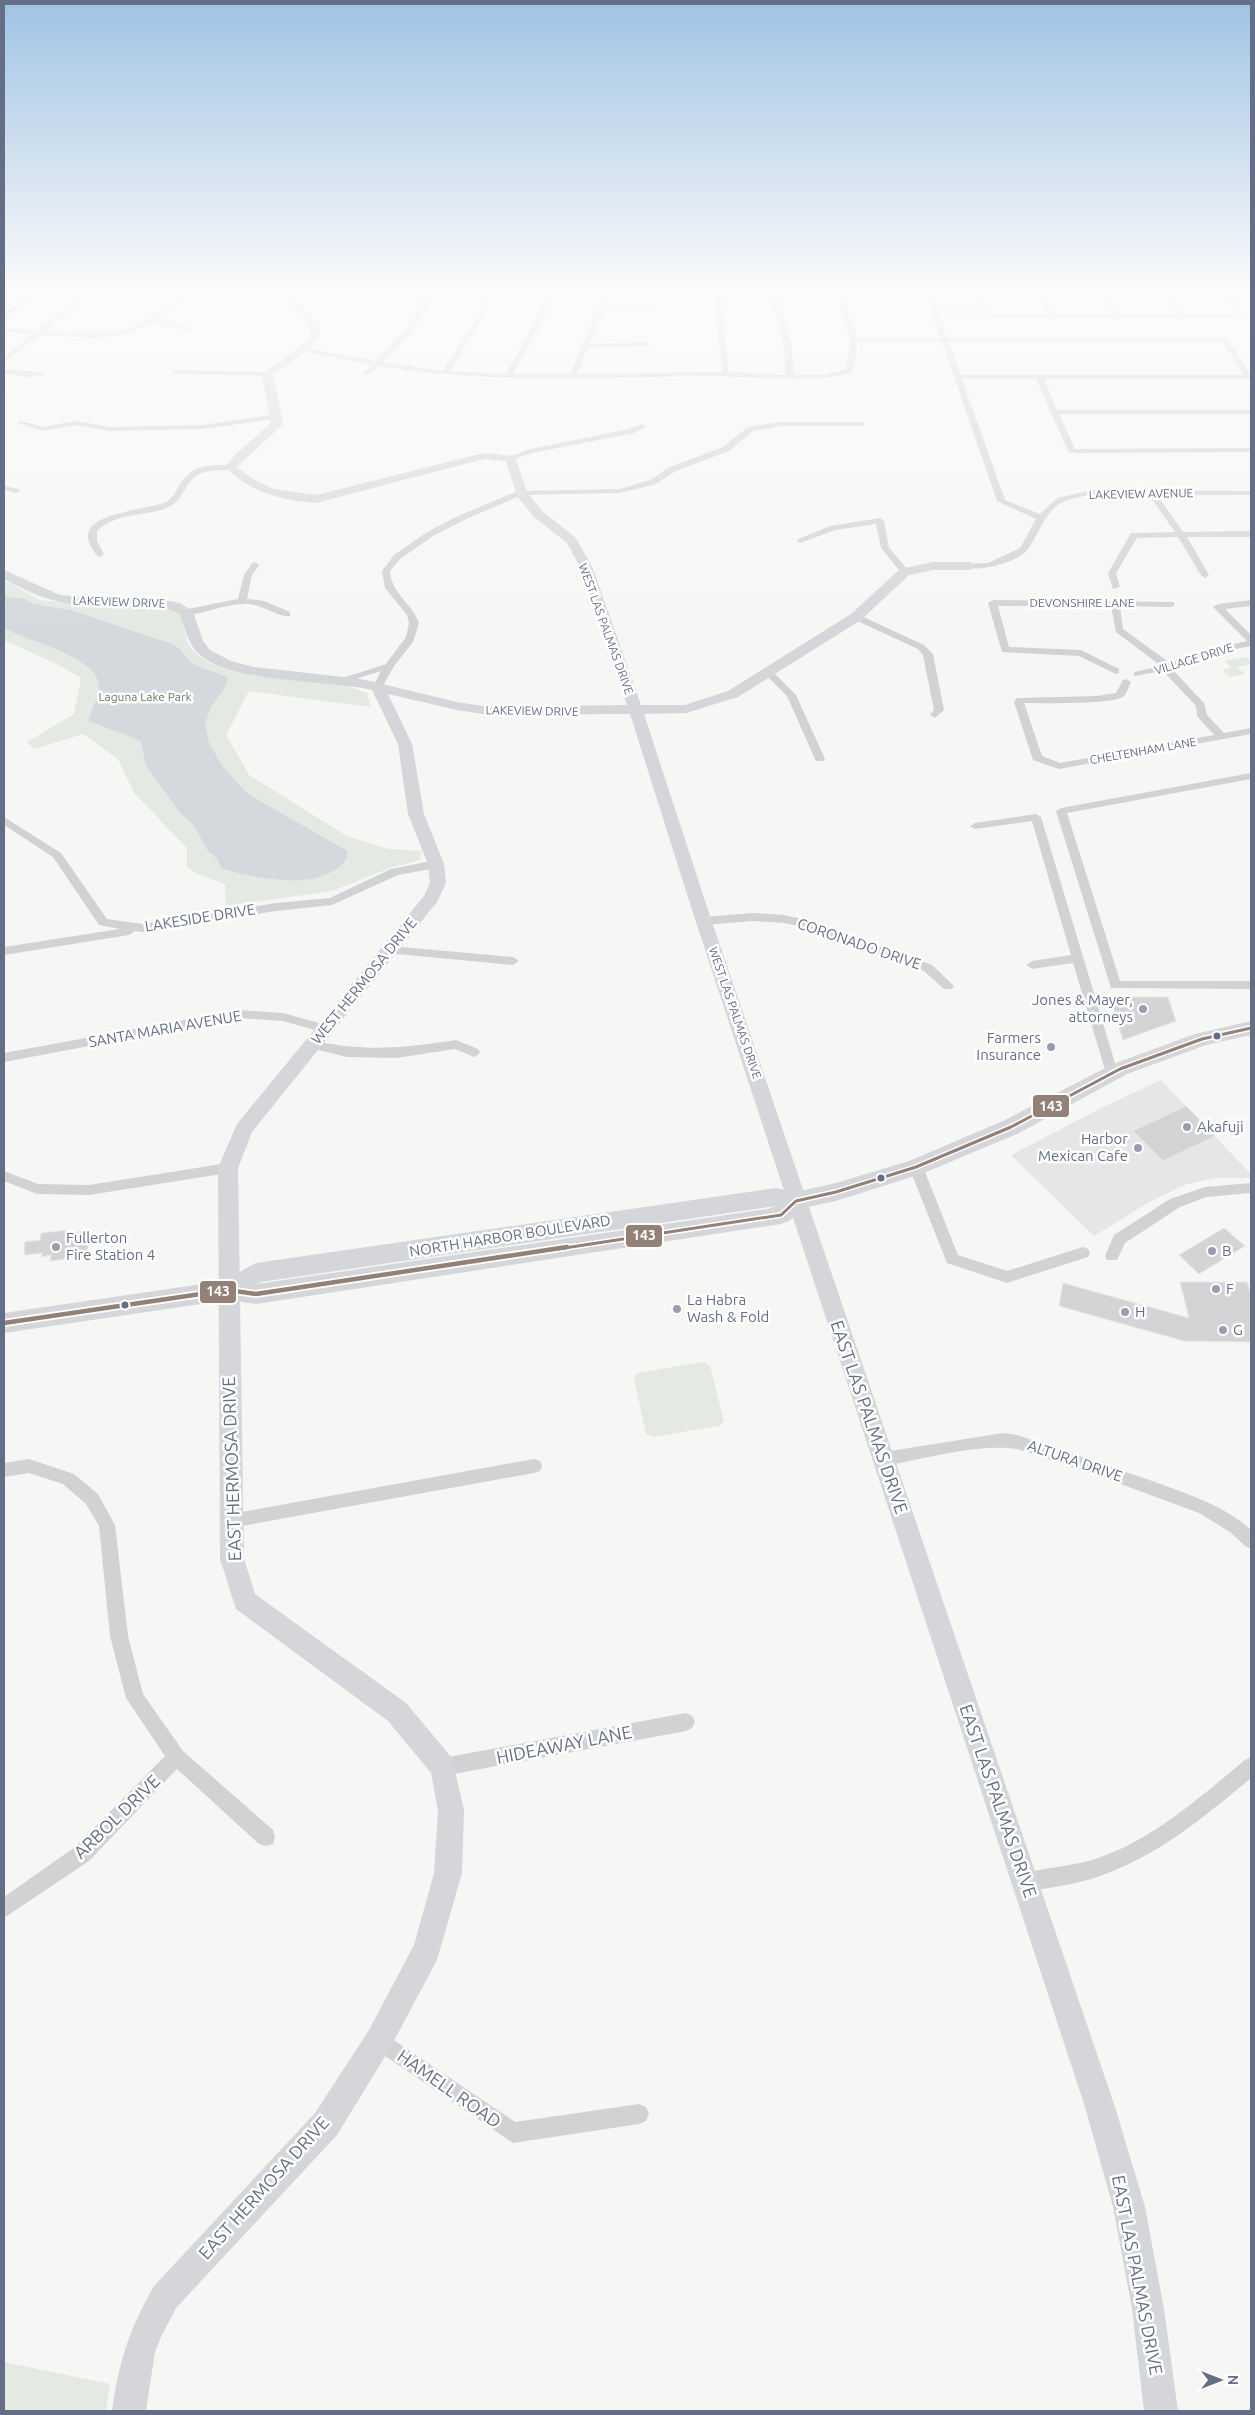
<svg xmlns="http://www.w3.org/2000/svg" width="1255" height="2415" viewBox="0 0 1255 2415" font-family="Ubuntu,sans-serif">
  <rect width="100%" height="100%" fill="#f6f6f5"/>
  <path fill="#e6e6e7" d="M1161,1080L1251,1174V1178H1216L1187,1184L1151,1201L1094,1236L1011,1155L1099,1109Z"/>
  <g fill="#e4e9e3">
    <path d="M938,295L972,296L978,299L986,319H946Z"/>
    <path d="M4,580L40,600L91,606H167L181,615C184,624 185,640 191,648C217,682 306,677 345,686C353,687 360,691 367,693L371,707L249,691L226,735L249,775L347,836L388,849L422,851L420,860L393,867L332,891L226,906L225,884L197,874L187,867V848L134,793L118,759L83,734L34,749L27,742L74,714L81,678L61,666L4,640Z"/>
    <path d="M1248,657L1251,664L1237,667L1245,674L1230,677L1222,670L1231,668L1225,661Z"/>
    <path d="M703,1362L710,1366L724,1421L719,1426L653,1437L646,1434L634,1379L637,1373Z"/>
    <path d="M4,2362L110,2384L106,2411H4Z"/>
  </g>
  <path fill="#d4d9de" d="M4,593L7,597L25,599L33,604L71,610L159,640C185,644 181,658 198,666C208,671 218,672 228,678L225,687L211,707L205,724L209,743L223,767L248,794L347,851V858C322,894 258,878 222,869L217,858L208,851L193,824L180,813L146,765L141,741L89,721C90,708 101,697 99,684C95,656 25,640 4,628Z"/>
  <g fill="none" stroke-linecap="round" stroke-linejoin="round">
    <path stroke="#d4d9de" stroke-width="2" d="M1242,292L1251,305"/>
  </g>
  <g fill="#d4d4d6" stroke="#e6e6e4">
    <path d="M1110,997H1168L1176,1021L1123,1040Z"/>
    <path d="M1186,1106L1215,1136L1163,1161L1133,1131Z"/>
    <path d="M1224,1228L1245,1246L1199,1274L1179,1255Z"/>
    <path d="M69,1230L68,1233L89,1231L87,1256L50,1261L51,1255L41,1257L42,1253L24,1255L25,1242L40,1240L41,1233Z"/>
    <path d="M1180,1282H1247L1251,1295V1342L1184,1341L1059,1306L1063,1283L1189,1318Z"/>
  </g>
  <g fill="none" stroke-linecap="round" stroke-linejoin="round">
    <g fill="#d1d2d3" fill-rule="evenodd">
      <path d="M89,292H97L81,301L45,331C68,332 92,336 115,332C143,327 167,307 190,292H198L157,319L193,329L190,331L152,322L135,330L115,336L94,338L40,335L4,362V357L32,334L4,332V328L37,330L77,299Z"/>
      <path d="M426,292H432C423,320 404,342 383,362L443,371L478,316L486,292H492L484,316L450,371L506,374L541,312L544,292H550L547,312L513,374H570L598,307L599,292H605V305H652L655,307L652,309H604L590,344L646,342L650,344L646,346L588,348L577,374L722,372L717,323L718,292H724L723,323L729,372L786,375L783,341L771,292H777L791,341L794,375H818L846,370L850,340L836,292H842L857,338H940L925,292L978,295L984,298L991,313L997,314H1049L1040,297L1043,295L1046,297L1055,314H1111L1102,297L1105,295L1118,314L1176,315L1165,298L1168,296L1183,315H1238L1223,292H1229L1245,318H997L986,315L979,300L975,298L933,296L947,338H1226L1251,374V381L1247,379H1044L1057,410H1251V414H1059L1075,449L1251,448V452L1069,453L1036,379H962L1005,500L1040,514L1057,498L1092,490L1251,491V495H1157L1183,532L1251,531V537H1187L1209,575L1205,578L1201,575L1178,537L1137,538L1116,573L1120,587L1113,589L1108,573L1131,533L1175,532L1149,495C1121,495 1091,491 1065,501C1045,509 1039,534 1028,549C1019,562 982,571 967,568V564L988,563L1020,548L1036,519L997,501L942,342H857L856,360L852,373C804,384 756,376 708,376C598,377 488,384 379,366L366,376L362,374L372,365L298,350L302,348L376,361L409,325ZM1222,341L1244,375H961L949,342Z"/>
      <path d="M4,369L40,372L44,374C33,380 15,375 4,373Z"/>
      <path d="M177,370L267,372L271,374L267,376L174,374L173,372Z"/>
      <path d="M277,414L281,416L280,418L203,429L110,431L75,425L43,431L17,423L21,421L43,427L75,421L110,427L203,425Z"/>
      <path d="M781,422H861L865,424L861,426H781L753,431L729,451L676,471L656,484L620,493L522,495L464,520L433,536L400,559L390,571C391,593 412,603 419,623L413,642L394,666L381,689L373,687L381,671L342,683L337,680L386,664L406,637L409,623L407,615L385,588L382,571L394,555L427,532L458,516L518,491L620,489L650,480L670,467L723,447L748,427Z"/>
      <path d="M642,424L646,426L645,428L634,433L532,453L511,460L507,458L530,449L629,429Z"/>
      <path d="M231,465H234V469C223,471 210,469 200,474C185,480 184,500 169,507C146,517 116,512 97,531V541L104,554L100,557C95,555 91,547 89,542C78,513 147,510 163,503C177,498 178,481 190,473C201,464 218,465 231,465Z"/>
      <path d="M4,486L19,489L20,491L16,493L4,490Z"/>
      <path d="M880,518L884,521L889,548L908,570V574H902L881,548L876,524L835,530L800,543L796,540L830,526Z"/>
      <path d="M255,562L259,565L252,575L247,599L264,601L290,612V616C280,618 262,605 249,604C227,602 200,617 183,614V610L238,599L244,575L252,563Z"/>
      <path d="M993,600L1174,602V606L1171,607L1120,606L1123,629L1170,663L1215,648L1247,641L1213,607L1218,604L1251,600V606L1225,609L1251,635V646L1221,652L1172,669L1204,703L1207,715L1224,733L1251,728V734L1059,769L1033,760L1014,702L1017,698L1097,696L1116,693L1123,680L1126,679L1131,682C1129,686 1127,693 1124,696C1115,705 1040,703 1024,703L1042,756L1060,763L1214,735L1197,716L1196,706L1163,671L1134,676V672L1161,666L1116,632L1111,606H998L1009,647L1081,650L1119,669V673L1116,674L1079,656L1002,652L988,603Z"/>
      <path d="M853,615H859L924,645L933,654L944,710L935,718L930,715L934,710L923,655L918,649L853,619Z"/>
      <path d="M768,669L771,670L796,695L825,759L824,761H816L815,759L787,696L763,672Z"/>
      <path d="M1251,773V779L1067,813L1120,981H1251V989L1111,988L1056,811L1061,808Z"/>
      <path d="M1036,814L1041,817L1118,1073L1112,1078L1106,1073L1073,963L1032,969L1026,965L1032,961L1071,955L1032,821L975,829L970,826L975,823Z"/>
      <path d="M4,817L61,853L107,919L142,924L276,903L330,898L391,869L436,860L442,864L436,868L398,875L332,905L276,911L142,932L135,931L129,935L4,955V947L120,929L99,925L53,857L4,825Z"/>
      <path d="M753,913L784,915L816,922L932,965L954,986L952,989H944L924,971L809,928L784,923L753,921L704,925L698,921L704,917Z"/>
      <path d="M390,946L513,957L519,961L513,965L386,953L384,950Z"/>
      <path d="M239,1010L283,1013L330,1026L332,1029L326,1033L283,1021L239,1018L4,1062V1053Z"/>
      <path d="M456,1040L478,1049L480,1052L478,1055L474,1057L455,1049L396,1058L347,1057L314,1049L308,1045L314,1041C368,1052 402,1048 456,1040Z"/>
      <path d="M916,1162L921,1163L923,1167L958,1255L1007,1271L1083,1247L1088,1249L1090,1253L1088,1257L1007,1283L947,1263L909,1167L911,1163Z"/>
      <path d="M228,1163L233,1164L235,1168L233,1172L228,1173L89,1195L37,1194L4,1181V1171L38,1184L89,1185Z"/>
      <path d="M1251,1183V1193L1206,1197L1180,1207L1125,1243L1117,1260H1107L1105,1256L1114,1235L1170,1199L1205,1187Z"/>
      <path d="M1003,1433L1017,1435C1062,1450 1107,1465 1152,1481C1187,1494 1224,1505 1251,1530V1549L1245,1546L1230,1532L1199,1513L1099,1476L1017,1449C978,1443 923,1459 884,1466L878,1464L876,1459L878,1454L884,1452Z"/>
      <path d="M29,1459L74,1474L98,1494L115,1525L128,1636L143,1694L183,1751L273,1830L275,1837L273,1844L266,1846L259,1844L177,1769L89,1861L4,1918V1897L75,1847L165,1756L126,1698L110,1636L99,1526L86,1504L63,1484L29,1473L4,1477V1463Z"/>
      <path d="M534,1459L540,1461L542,1466L540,1471L534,1473L231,1528L225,1526L223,1521L225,1516L231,1514Z"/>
      <path d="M686,1713L692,1716L695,1722L692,1728L686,1731L443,1776L437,1773L434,1767L437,1761L443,1758Z"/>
      <path d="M1251,1757V1778C1204,1817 1157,1857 1097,1877C1074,1885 1050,1887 1026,1892L1019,1890L1017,1883L1019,1876C1044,1866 1073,1867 1098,1858C1154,1839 1200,1797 1245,1760Z"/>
      <path d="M379,2030L515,2122L639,2104L646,2107L649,2114L646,2121L639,2124L513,2143L372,2047L369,2040L372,2033Z"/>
    </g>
    <g fill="#d4d6d9" fill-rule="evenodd">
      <path d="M29,292H41L4,319V311Z"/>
      <path d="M293,292H303L302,306L320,327V337L306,352L273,375L283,424L237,467L253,479L274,489L316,495L484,453L515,456L527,492L542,511L576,538L593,569L641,705H685L728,691L851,614L900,569L933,562H970L976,566L970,570H933L909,575L861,620L738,697L686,713L644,714L709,913L1115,2107L1145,2207L1164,2309L1178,2411H1144L1132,2309L1113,2207L1085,2107L693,913L630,714L490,715L457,710L388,694L412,744L424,814L444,864L446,883L437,902L252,1132L238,1168L244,1559L255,1594L406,1703L452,1758L464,1810L462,1873L437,1960L389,2050L337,2135L176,2308L161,2337L155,2352L146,2411H112C119,2361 129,2330 154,2286L315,2113L369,2030L414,1945L434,1873L438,1810L431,1773L388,1721L236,1609L220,1559L218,1168L237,1124L424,896L430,883L428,864L408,814L398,744L372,690C329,680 231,683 200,655C188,645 185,629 180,614C150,598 113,608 80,605C52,603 28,592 4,579V570L60,595L81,597H146L180,603L193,612L203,641L210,650L231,661L254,667L361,679L457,702L490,707L627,705L581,569L567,543L534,517L517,496L506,461L484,459L316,503C283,501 252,493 227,469L225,467L236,454L271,423L262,374L298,348L310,336V327L292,306Z"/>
    </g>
    <path fill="#d4d6d9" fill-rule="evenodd" d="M1251,1021V1035L1206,1045L1127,1074L1019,1133L924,1173L836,1201L803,1208L789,1221L781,1224L256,1304L228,1300L4,1333V1313L223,1281L256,1263L776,1188L796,1192L836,1183L909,1161L1003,1121L1113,1064L1195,1034ZM776,1206L768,1209L257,1284L261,1282Z"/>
    <defs>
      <path id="bus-1-far1" d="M558,1249L781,1215L796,1201L836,1192L916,1167L1011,1127L1120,1069L1202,1039L1251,1028"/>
      <path id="bus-1" d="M4,1323L228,1290L256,1294L567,1247"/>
      <path id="bus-2" d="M4,316L36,292"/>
    </defs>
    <use href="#bus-1-far1" stroke="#fff" stroke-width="6"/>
    <use href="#bus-1" stroke="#fff" stroke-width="8"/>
    <use href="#bus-2" stroke="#fff" stroke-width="4"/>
    <use href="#bus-1-far1" stroke="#938177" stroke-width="3"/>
    <use href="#bus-1" stroke="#938177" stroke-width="4.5"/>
    <use href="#bus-2" stroke="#00aff2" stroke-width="2"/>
  </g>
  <linearGradient id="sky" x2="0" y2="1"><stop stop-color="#a0c3e4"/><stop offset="0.46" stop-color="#fbfbfa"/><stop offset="1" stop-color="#fbfbfa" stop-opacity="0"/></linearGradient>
  <rect width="1255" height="630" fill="url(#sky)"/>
  <g fill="#979eae" stroke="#fff" stroke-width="2">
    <circle cx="1143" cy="1009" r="5"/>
    <circle cx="1051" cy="1047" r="5"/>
    <circle cx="1187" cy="1127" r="5"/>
    <circle cx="1138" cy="1148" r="5"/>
    <circle cx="56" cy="1247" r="5"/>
    <circle cx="1212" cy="1251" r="5"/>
    <circle cx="1216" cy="1289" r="5"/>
    <circle cx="677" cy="1309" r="5"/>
    <circle cx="1125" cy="1312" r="5"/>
    <circle cx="1223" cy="1330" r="5"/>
  </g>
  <g fill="#646f87" stroke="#fff" stroke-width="2">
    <circle cx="1217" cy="1036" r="4.5"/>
    <circle cx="881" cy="1178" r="4.5"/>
    <circle cx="125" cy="1305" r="4.5"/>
  </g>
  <g text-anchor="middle" stroke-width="5" stroke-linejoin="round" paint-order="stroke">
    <g font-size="12" fill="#646f87" stroke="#fff">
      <text transform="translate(1141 494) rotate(-1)" y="4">LAKEVIEW AVENUE</text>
      <text transform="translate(119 602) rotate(2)" y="4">LAKEVIEW DRIVE</text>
      <text x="1082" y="607">DEVONSHIRE LANE</text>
      <text transform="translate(606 629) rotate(70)" y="4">WEST LAS PALMAS DRIVE</text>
      <text transform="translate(1194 659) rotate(-17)" y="4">VILLAGE DRIVE</text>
      <text transform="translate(532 711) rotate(1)" y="4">LAKEVIEW DRIVE</text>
      <text transform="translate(1143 751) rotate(-10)" y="4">CHELTENHAM LANE</text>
      <text transform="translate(735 1013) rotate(71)" y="4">WEST LAS PALMAS DRIVE</text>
    </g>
    <g font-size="12" fill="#637d64" stroke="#fff">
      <text x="145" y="701">Laguna Lake Park</text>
    </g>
    <g font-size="15" fill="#646f87" stroke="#fff">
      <text transform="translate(200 918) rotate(-9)" y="5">LAKESIDE DRIVE</text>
      <text transform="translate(859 944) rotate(19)" y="5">CORONADO DRIVE</text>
      <text transform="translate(364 981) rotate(-51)" y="5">WEST HERMOSA DRIVE</text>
      <text transform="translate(165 1029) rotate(-10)" y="5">SANTA MARIA AVENUE</text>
      <text transform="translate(510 1236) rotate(-9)" y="5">NORTH HARBOR BOULEVARD</text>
      <text transform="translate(1075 1461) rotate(19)" y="5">ALTURA DRIVE</text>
    </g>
    <g font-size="15" fill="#646f87" stroke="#fff" text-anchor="start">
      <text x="1133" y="1005" text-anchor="end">Jones &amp; Mayer,<tspan x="1133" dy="17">attorneys</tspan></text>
      <text x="1041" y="1043" text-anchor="end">Farmers<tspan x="1041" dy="17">Insurance</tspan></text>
      <text x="1197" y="1132">Akafuji</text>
      <text x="1128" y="1144" text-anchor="end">Harbor<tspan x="1128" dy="17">Mexican Cafe</tspan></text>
      <text x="66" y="1243">Fullerton<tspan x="66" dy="17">Fire Station 4</tspan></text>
      <text x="1222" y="1256">B</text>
      <text x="1226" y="1294">F</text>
      <text x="687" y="1305">La Habra<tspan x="687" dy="17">Wash &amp; Fold</tspan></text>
      <text x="1135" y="1317">H</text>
      <text x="1233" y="1335">G</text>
    </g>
    <g font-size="18" fill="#646f87" stroke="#fff">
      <text transform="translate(869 1417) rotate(71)" y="6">EAST LAS PALMAS DRIVE</text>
      <text transform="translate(232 1469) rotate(-92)" y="6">EAST HERMOSA DRIVE</text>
      <text transform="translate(564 1745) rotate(-11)" y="6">HIDEAWAY LANE</text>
      <text transform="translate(998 1801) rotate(71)" y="6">EAST LAS PALMAS DRIVE</text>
      <text transform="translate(117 1817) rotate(-44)" y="6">ARBOL DRIVE</text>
      <text transform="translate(449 2089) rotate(35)" y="6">HAMELL ROAD</text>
      <text transform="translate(264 2188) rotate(-48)" y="6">EAST HERMOSA DRIVE</text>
      <text transform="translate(1137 2275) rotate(79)" y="6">EAST LAS PALMAS DRIVE</text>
    </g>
  </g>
  <g stroke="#fff" stroke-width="2">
    <rect x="1032" y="1094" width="38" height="24" rx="5" fill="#938177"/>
    <rect x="625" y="1224" width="38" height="24" rx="5" fill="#938177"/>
    <rect x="199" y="1280" width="38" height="24" rx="5" fill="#938177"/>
  </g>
  <g font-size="14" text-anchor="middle" font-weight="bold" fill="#fff">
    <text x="1051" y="1111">143</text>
    <text x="644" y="1240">143</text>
    <text x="218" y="1296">143</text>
  </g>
  <rect width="1255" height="2415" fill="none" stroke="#646f87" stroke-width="10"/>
  <g transform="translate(1220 2380) rotate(90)" stroke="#ffffff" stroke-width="4" paint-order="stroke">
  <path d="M0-4L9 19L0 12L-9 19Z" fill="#646f87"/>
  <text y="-8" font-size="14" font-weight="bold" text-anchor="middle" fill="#646f87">N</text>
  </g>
</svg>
